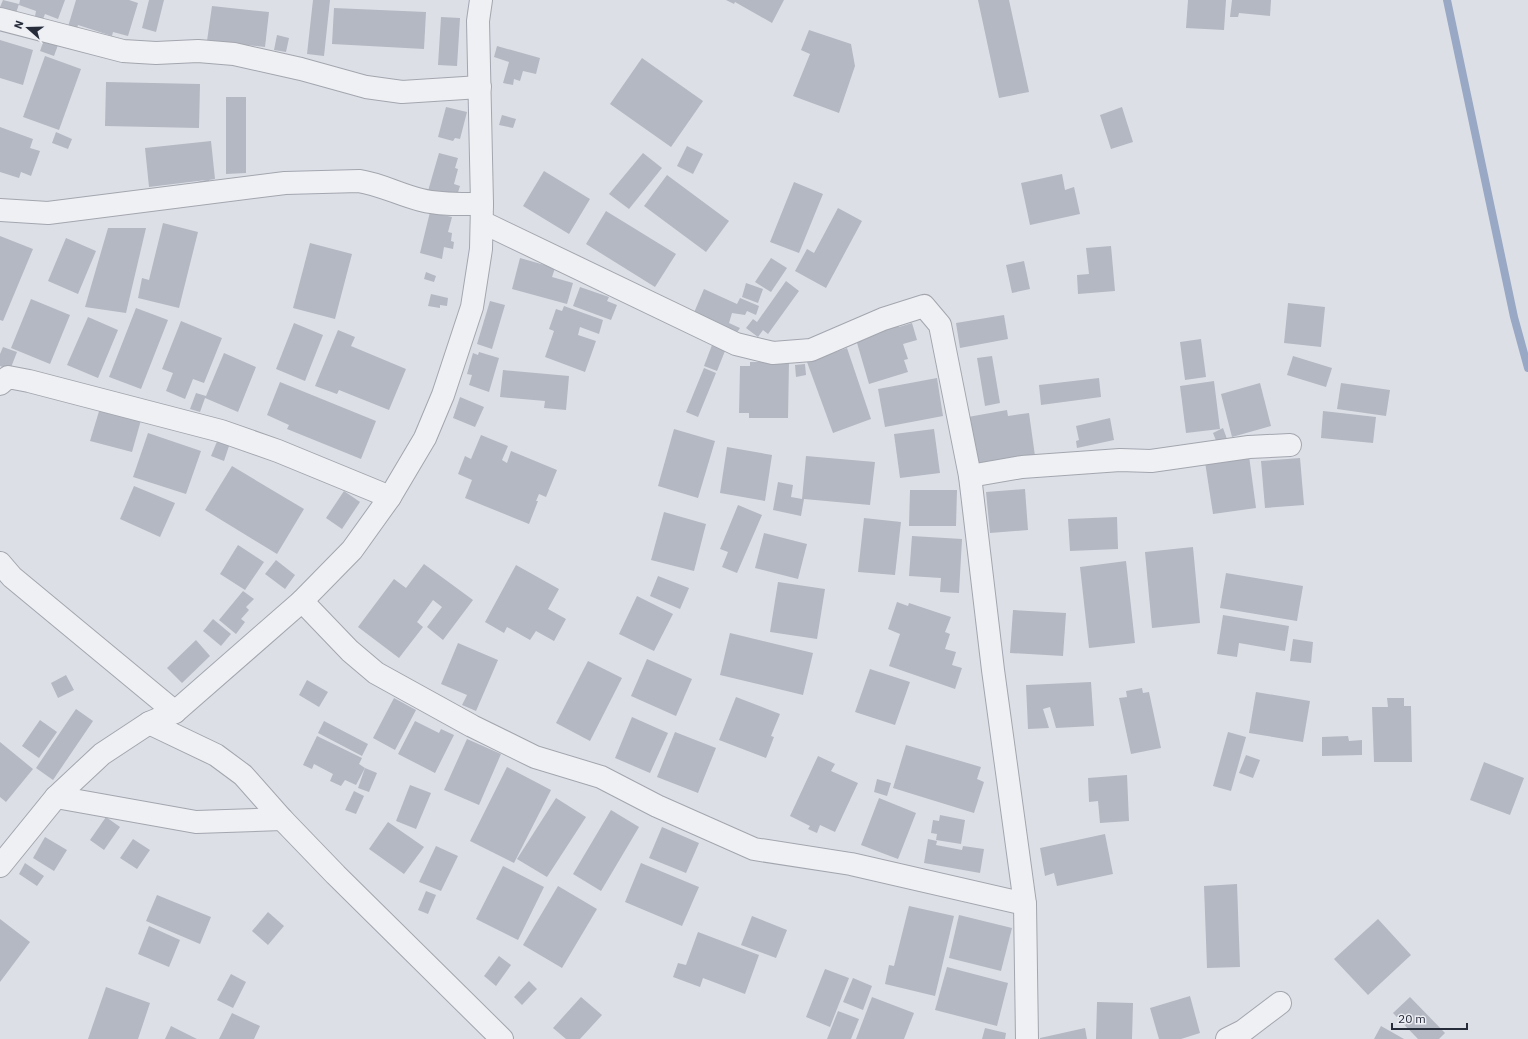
<svg xmlns="http://www.w3.org/2000/svg" width="1528" height="1039" viewBox="0 0 1528 1039" font-family="'IBM Plex Sans',sans-serif">
  <rect width="100%" height="100%" fill="#dddfe6"/>
  <g fill="none" stroke-linecap="round" stroke-linejoin="round">
    <path stroke="#99a8c4" stroke-width="8" d="M1447,0L1514,317L1528,368"/>
  </g>
  <g fill="#b4b8c2">
    <path d="M3,0L19,4L16,13L0,7Z"/>
    <path d="M20,0H65L58,19L45,14L43,19L35,16L36,11L19,5Z"/>
    <path d="M76,0H129L138,3L128,36L113,32L112,36L78,25L76,33L67,30Z"/>
    <path d="M149,0H164L156,32L142,28Z"/>
    <path d="M313,0H330L324,56L307,54Z"/>
    <path d="M726,0H784L772,23L735,2L734,4Z"/>
    <path d="M978,0H1009L1029,92L999,98Z"/>
    <path d="M1188,0H1226L1224,30L1186,28Z"/>
    <path d="M1232,0H1271L1270,16L1239,13L1238,17H1230Z"/>
    <path d="M212,6L269,12L265,47L207,41Z"/>
    <path d="M334,8L426,12L424,49L332,44Z"/>
    <path d="M441,17L460,18L457,66L438,65Z"/>
    <path d="M809,30L851,44L855,66L839,113L793,96L810,54L801,50Z"/>
    <path d="M277,35L289,38L286,52L274,50Z"/>
    <path d="M0,40L33,50L23,85L0,78Z"/>
    <path d="M44,40L58,45L54,56L40,51Z"/>
    <path d="M497,46L540,58L536,74L523,71L520,81L514,79L513,85L503,83L509,62L494,57Z"/>
    <path d="M45,56L81,69L59,130L23,117Z"/>
    <path d="M642,58L703,101L671,147L610,104Z"/>
    <path d="M106,82L200,84L199,128L105,126Z"/>
    <path d="M226,97H246V173L226,174Z"/>
    <path d="M446,107L467,112L460,139L455,138L453,141L438,137Z"/>
    <path d="M1122,107L1133,142L1111,149L1100,115Z"/>
    <path d="M502,115L516,119L513,128L499,125Z"/>
    <path d="M0,127L33,139L30,148L40,151L31,176L21,172L19,178L0,172Z"/>
    <path d="M56,132L72,139L68,149L52,143Z"/>
    <path d="M211,141L215,179L209,180L211,190L199,192L197,182L206,180L149,187L145,148Z"/>
    <path d="M687,146L703,154L693,174L677,166Z"/>
    <path d="M439,153L458,158L455,168L458,169L454,184L460,186L456,199L428,191Z"/>
    <path d="M643,153L662,168L629,209L609,194Z"/>
    <path d="M544,171L590,199L569,234L523,206Z"/>
    <path d="M1062,174L1065,190L1074,187L1080,214L1030,225L1021,183Z"/>
    <path d="M667,175L729,221L706,252L644,206Z"/>
    <path d="M794,182L823,194L799,253L770,242Z"/>
    <path d="M838,208L862,221L826,288L795,271L807,249L814,253Z"/>
    <path d="M606,211L676,254L655,287L586,244Z"/>
    <path d="M430,212L452,217L448,232L452,233L451,241L454,242L453,249L444,247L442,259L420,253Z"/>
    <path d="M163,223L198,232L179,308L138,298L142,278L149,280Z"/>
    <path d="M108,228H146L126,313L85,307Z"/>
    <path d="M0,236L33,249L3,321L0,320Z"/>
    <path d="M66,238L96,251L78,294L48,281Z"/>
    <path d="M310,243L352,254L335,319L293,308Z"/>
    <path d="M1111,246L1115,291L1078,294L1077,275L1089,274L1086,248Z"/>
    <path d="M520,258L555,268L552,277L573,283L567,304L512,289Z"/>
    <path d="M771,258L787,268L771,292L755,282Z"/>
    <path d="M1024,261L1030,289L1012,293L1006,265Z"/>
    <path d="M426,272L436,276L434,282L424,279Z"/>
    <path d="M786,281L799,291L768,334L763,330L758,337L746,328L753,319L757,322Z"/>
    <path d="M746,283L763,289L758,303L742,297Z"/>
    <path d="M580,287L609,297L607,301L617,305L611,320L573,306Z"/>
    <path d="M704,289L737,304L740,298L759,306L756,315L747,311L745,315L732,313L729,323L740,328L736,334L693,315Z"/>
    <path d="M431,294L448,298L447,306L440,305V308L428,306Z"/>
    <path d="M31,299L70,315L50,364L11,348Z"/>
    <path d="M490,301L505,305L492,349L477,344Z"/>
    <path d="M1288,303L1325,307L1321,347L1284,343Z"/>
    <path d="M564,306L603,320L599,334L580,327L578,335L596,341L585,372L545,357L554,331L549,329L556,309L562,311Z"/>
    <path d="M136,308L168,320L141,389L109,377Z"/>
    <path d="M1004,315L1008,339L960,348L956,323Z"/>
    <path d="M88,317L118,330L98,378L67,365Z"/>
    <path d="M181,321L222,338L204,383L193,379L185,399L166,391L173,373L162,369Z"/>
    <path d="M294,323L323,335L305,381L276,369Z"/>
    <path d="M897,323L899,327L912,323L917,340L903,344L908,359L904,360L908,372L869,384L855,336Z"/>
    <path d="M338,330L355,337L351,346L406,369L389,410L339,390L337,394L315,386Z"/>
    <path d="M1201,339L1206,377L1185,380L1180,342Z"/>
    <path d="M712,345L725,351L717,371L704,366Z"/>
    <path d="M3,347L17,352L10,370L0,366V354Z"/>
    <path d="M847,348L871,419L833,433L807,362Z"/>
    <path d="M479,352L499,358L489,392L469,385L472,375L467,374L473,353L478,355Z"/>
    <path d="M224,353L256,367L238,412L205,398L200,412L190,409L196,393L206,396Z"/>
    <path d="M992,356L1000,403L985,406L977,358Z"/>
    <path d="M1293,356L1332,368L1326,387L1287,375Z"/>
    <path d="M750,362H789L788,418H749V413H739L740,366H750Z"/>
    <path d="M805,364L806,375L796,377L795,365Z"/>
    <path d="M704,368L716,373L698,417L686,412Z"/>
    <path d="M503,370L569,376L566,410L544,408L545,401L500,397Z"/>
    <path d="M937,378L943,416L885,427L878,389Z"/>
    <path d="M1099,378L1101,397L1041,405L1039,385Z"/>
    <path d="M1214,381L1220,429L1186,433L1180,386Z"/>
    <path d="M280,382L376,421L361,459L287,429L289,425L267,415Z"/>
    <path d="M1260,383L1271,426L1232,437L1221,394Z"/>
    <path d="M1341,383L1390,390L1386,416L1337,409Z"/>
    <path d="M460,397L484,407L475,427L453,418Z"/>
    <path d="M100,408L141,420L132,452L90,441Z"/>
    <path d="M1007,410L1008,416L1029,413L1035,456L975,466L968,417Z"/>
    <path d="M1323,411L1376,417L1373,443L1321,438Z"/>
    <path d="M1110,418L1114,440L1077,448L1076,441L1079,440L1076,426Z"/>
    <path d="M1223,428L1227,439L1217,443L1213,433Z"/>
    <path d="M674,429L715,441L698,498L658,486Z"/>
    <path d="M934,429L940,473L900,478L894,434Z"/>
    <path d="M148,433L201,451L186,494L133,477Z"/>
    <path d="M481,435L508,446L502,460L507,463L511,451L557,470L546,497L539,494L536,501H538L529,524L465,498L472,480L458,474L465,456L471,459Z"/>
    <path d="M218,439L230,443L224,461L211,456Z"/>
    <path d="M727,447L772,455L765,501L720,493Z"/>
    <path d="M806,456L875,462L870,505L804,499L801,516L773,510L778,482L793,485L791,497L802,499Z"/>
    <path d="M1249,456L1256,508L1213,514L1205,462Z"/>
    <path d="M1300,458L1304,505L1265,508L1261,461Z"/>
    <path d="M232,466L304,509L277,554L205,510Z"/>
    <path d="M134,486L175,503L160,537L120,519Z"/>
    <path d="M1025,489L1028,530L990,533L986,492Z"/>
    <path d="M910,490H957L956,526H909Z"/>
    <path d="M344,491L360,502L342,529L326,518Z"/>
    <path d="M738,505L762,515L737,573L722,567L728,552L720,549Z"/>
    <path d="M664,512L706,524L694,571L651,560Z"/>
    <path d="M1117,517L1118,549L1070,551L1068,519Z"/>
    <path d="M864,518L901,522L895,575L858,572Z"/>
    <path d="M764,533L807,544L798,579L755,568Z"/>
    <path d="M912,536L962,539L959,593L940,592L941,578L909,576Z"/>
    <path d="M238,545L264,562L245,590L220,574Z"/>
    <path d="M1193,547L1200,623L1152,628L1145,552Z"/>
    <path d="M276,560L295,575L285,589L265,574Z"/>
    <path d="M1126,561L1135,643L1089,648L1080,567Z"/>
    <path d="M424,564L473,600L443,640L427,627L442,607L433,600L417,622L423,627L399,658L358,627L394,579L406,588Z"/>
    <path d="M516,565L559,589L548,609L566,619L554,641L536,631L530,640L507,627L504,633L485,622Z"/>
    <path d="M1226,573L1303,586L1297,621L1220,608Z"/>
    <path d="M658,576L689,588L680,609L650,596Z"/>
    <path d="M778,582L825,589L817,639L770,632Z"/>
    <path d="M243,591L254,599L246,607L249,610L241,619L245,622L236,634L219,620Z"/>
    <path d="M637,596L673,614L654,651L619,634Z"/>
    <path d="M897,602L908,606L909,603L951,617L945,632L950,634L945,649L956,652L952,665L962,668L955,689L889,666L900,634L888,629Z"/>
    <path d="M1013,610L1066,613L1063,656L1010,653Z"/>
    <path d="M1223,615L1289,626L1285,651L1239,643L1237,657L1217,654Z"/>
    <path d="M213,619L231,634L221,646L203,631Z"/>
    <path d="M730,633L813,653L803,695L720,675Z"/>
    <path d="M1293,639L1313,642L1311,663L1290,661Z"/>
    <path d="M196,640L210,656L182,683L167,668Z"/>
    <path d="M458,643L498,660L476,711L462,705L467,695L441,684Z"/>
    <path d="M647,659L692,679L676,716L631,696Z"/>
    <path d="M588,661L622,678L590,741L556,723Z"/>
    <path d="M870,669L910,682L895,725L855,712Z"/>
    <path d="M66,675L74,690L58,698L51,683Z"/>
    <path d="M307,680L328,692L319,707L299,695Z"/>
    <path d="M1091,682L1094,726L1056,728L1050,707L1043,709L1049,728L1028,729L1026,685Z"/>
    <path d="M1142,688L1143,693L1149,692L1161,748L1131,754L1119,698L1127,697L1126,691Z"/>
    <path d="M1256,692L1310,701L1303,742L1249,733Z"/>
    <path d="M736,697L780,714L771,736L774,737L766,758L719,740Z"/>
    <path d="M394,698L416,710L395,750L373,738Z"/>
    <path d="M1387,698H1404V706H1411L1412,762H1374L1372,707H1388Z"/>
    <path d="M76,709L93,721L53,780L36,768Z"/>
    <path d="M632,717L668,733L650,773L615,758Z"/>
    <path d="M40,720L57,732L39,758L22,746Z"/>
    <path d="M324,721L368,744L362,756L318,733Z"/>
    <path d="M415,721L439,733L441,729L454,735L435,773L398,754Z"/>
    <path d="M675,732L716,748L698,793L657,777Z"/>
    <path d="M1228,732L1246,737L1231,791L1213,786Z"/>
    <path d="M317,736L362,758L359,764L365,768L356,785L345,780L341,786L330,781L333,774L314,764L312,769L303,765Z"/>
    <path d="M1348,736L1349,741L1362,740V755L1322,756V737Z"/>
    <path d="M467,739L501,754L479,805L444,790Z"/>
    <path d="M0,742L33,769L6,802L0,797Z"/>
    <path d="M906,745L981,767L977,779L984,782L974,813L893,788Z"/>
    <path d="M1246,755L1260,760L1253,778L1239,773Z"/>
    <path d="M818,756L835,764L831,771L858,783L835,832L820,825L817,833L808,829L810,826L790,816Z"/>
    <path d="M1484,762L1524,778L1510,815L1470,800Z"/>
    <path d="M507,767L551,790L514,863L470,841Z"/>
    <path d="M365,768L377,773L369,792L358,788Z"/>
    <path d="M1127,775L1129,821L1100,823L1098,801L1089,802L1088,778Z"/>
    <path d="M877,779L891,783L887,796L874,792Z"/>
    <path d="M410,785L431,793L416,829L396,821Z"/>
    <path d="M354,791L364,796L356,814L345,810Z"/>
    <path d="M556,798L586,817L547,877L517,859Z"/>
    <path d="M879,798L916,813L898,859L861,845Z"/>
    <path d="M611,810L639,827L601,891L573,874Z"/>
    <path d="M940,815L965,820L961,844L936,840L937,834L931,833L933,820L939,821Z"/>
    <path d="M106,817L120,827L104,850L90,840Z"/>
    <path d="M388,822L424,847L404,874L369,849Z"/>
    <path d="M662,827L699,843L686,873L649,858Z"/>
    <path d="M1105,834L1113,874L1057,886L1054,873L1045,876L1040,848Z"/>
    <path d="M45,837L67,850L54,871L33,858Z"/>
    <path d="M133,839L150,850L137,869L120,858Z"/>
    <path d="M928,839L937,841L936,845L962,850L963,846L984,849L980,873L924,863Z"/>
    <path d="M436,846L458,856L441,891L419,882Z"/>
    <path d="M25,863L44,876L37,886L19,874Z"/>
    <path d="M641,863L699,887L682,926L625,902Z"/>
    <path d="M503,866L544,887L518,940L476,919Z"/>
    <path d="M1237,884L1240,967L1207,968L1204,886Z"/>
    <path d="M558,886L597,909L562,968L523,945Z"/>
    <path d="M426,891L436,895L428,914L418,910Z"/>
    <path d="M157,895L211,917L200,944L146,921Z"/>
    <path d="M909,906L954,916L935,996L885,984L889,965L894,966Z"/>
    <path d="M268,912L284,926L268,945L252,931Z"/>
    <path d="M959,915L1012,928L1001,971L949,958Z"/>
    <path d="M752,916L787,930L776,958L741,945Z"/>
    <path d="M0,919L30,942L0,982Z"/>
    <path d="M1378,919L1411,955L1368,995L1334,959Z"/>
    <path d="M149,926L180,940L169,967L138,954Z"/>
    <path d="M698,932L759,955L745,994L703,978L700,987L673,977L678,963L686,965Z"/>
    <path d="M499,956L511,965L496,986L484,976Z"/>
    <path d="M947,967L1008,983L997,1026L935,1010Z"/>
    <path d="M825,969L849,978L830,1027L806,1017Z"/>
    <path d="M231,974L246,982L233,1008L217,1000Z"/>
    <path d="M853,978L872,986L863,1010L843,1002Z"/>
    <path d="M529,981L537,989L522,1005L514,997Z"/>
    <path d="M106,987L150,1003L138,1039H88Z"/>
    <path d="M1190,996L1200,1033L1181,1039H1159L1150,1008Z"/>
    <path d="M581,997L602,1015L580,1039H566L553,1028Z"/>
    <path d="M872,997L914,1013L904,1039H856Z"/>
    <path d="M1410,997L1445,1033L1439,1039H1418L1393,1013Z"/>
    <path d="M1097,1002L1133,1003L1132,1039H1096Z"/>
    <path d="M838,1011L859,1019L851,1039H827Z"/>
    <path d="M232,1013L260,1026L254,1039H219Z"/>
    <path d="M171,1026L197,1039H165Z"/>
    <path d="M1381,1026L1404,1039H1374Z"/>
    <path d="M985,1028L1006,1033L1005,1039H982Z"/>
    <path d="M1085,1028L1087,1039H1040V1038Z"/>
  </g>
  <g fill="none" stroke-linecap="round" stroke-linejoin="round">
    <defs>
      <g id="street">
        <path d="M0,19L123,51L156,53L198,51L234,54L301,69L366,87L402,92L480,87"/>
        <path d="M0,210L48,213L285,183L359,181C380,184 400,195 421,200C441,205 462,204 482,204"/>
        <path d="M482,222L736,344L773,353L811,350L883,319L924,306L940,325L970,476L993,670L1025,904L1027,1039"/>
        <path d="M0,384L8,377L29,381L221,431L278,451L390,497"/>
        <path d="M970,476L1022,467L1120,460L1151,461L1249,447L1290,445"/>
        <path d="M0,563L12,577L175,712"/>
        <path d="M302,601L350,651L376,673L472,726L535,757L601,777L657,806L754,849L851,864L1025,904"/>
        <path d="M149,723L216,755L243,775L282,819L336,875L502,1039"/>
        <path d="M56,797L196,822L282,819"/>
        <path d="M0,866L56,797L102,754L149,723L175,712L302,601L352,550L390,497L425,438L443,395L472,307L481,249L482,204L478,21L481,0"/>
        <path d="M1227,1039L1243,1031L1280,1003"/>
      </g>
    </defs>
    <use href="#street" stroke="#a3a6af" stroke-width="24"/>
    <use href="#street" stroke="#eff0f4" stroke-width="22"/>
  </g>
  <g transform="translate(28 28) rotate(290)" stroke="#eceef4" stroke-width="3" paint-order="stroke">
  <path d="M0-3L7 15L0 10L-7 15Z" fill="#272c3b"/>
  <text y="-6" font-size="11" font-weight="bold" text-anchor="middle" fill="#272c3b">N</text>
  </g>
  <path d="M1392 1023v6h75v-6" fill="none" stroke="#272c3b" stroke-width="2"/>
  <text x="1398" y="1023" font-size="12" fill="#272c3b" stroke="#eceef4" stroke-width="3" paint-order="stroke">20 m</text>
</svg>
